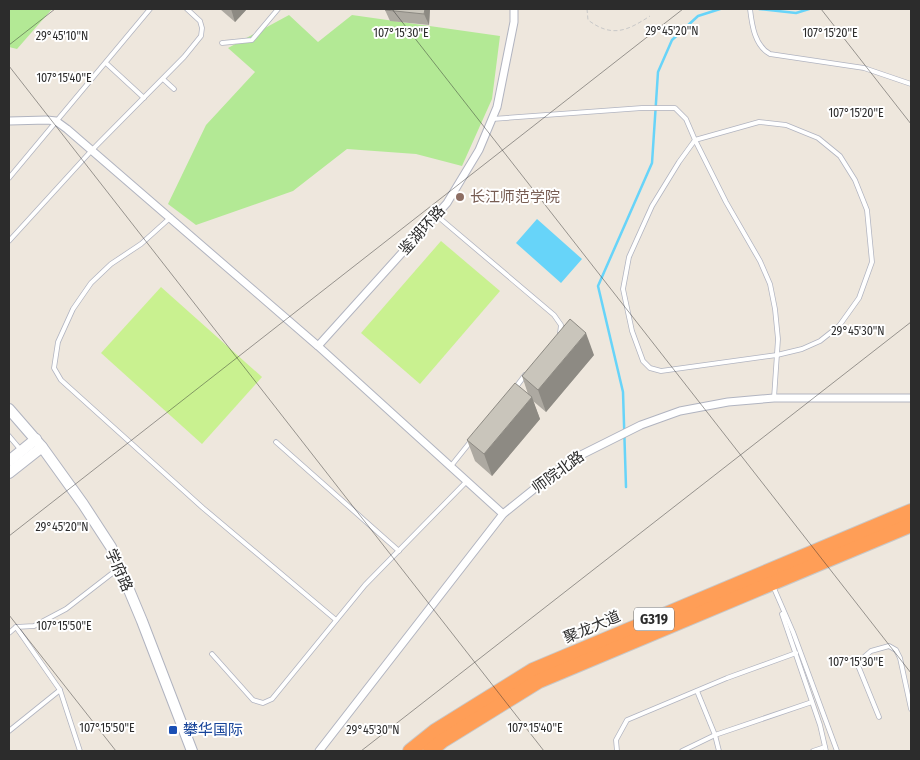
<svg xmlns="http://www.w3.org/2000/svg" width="920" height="760" viewBox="0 0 920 760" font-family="'Fira Sans Condensed','Noto Sans SC',sans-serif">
  <rect width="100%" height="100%" fill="#eee7dd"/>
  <g fill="#b3e995">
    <path d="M9,9H52L17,49L9,47Z"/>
    <path d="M289,15L318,42L352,15L500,36L492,99L462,166L416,154L347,149L293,191L196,225L168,204L206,125L255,72L228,48Z"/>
  </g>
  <g fill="#c9f190">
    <path d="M441,241L500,291L420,384L361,333Z"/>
    <path d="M161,287L262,377L202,444L101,353Z"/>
  </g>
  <path fill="#67d4f9" d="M537,219L582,259L561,283L516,243Z"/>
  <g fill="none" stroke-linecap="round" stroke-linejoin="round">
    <g stroke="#67d4f9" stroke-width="2.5">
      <path d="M759,9L796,13L809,9"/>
      <path d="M626,487L623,392L598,286L652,163L658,72L672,40L698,16L720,9"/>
    </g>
    <defs>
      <g id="lane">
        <path d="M750,9C752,26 755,46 770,54L864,68L911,84"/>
        <path d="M222,43L252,40L278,9"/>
        <path d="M106,63L144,98"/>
        <path d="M163,79L174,89"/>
        <path d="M492,119L642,108H675L686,119L695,140L726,202L760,261L770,284L775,309L778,339L774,398"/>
        <path d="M759,122L786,125L818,138L840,156L855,180L867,210L872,262L859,298L839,326L820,341L802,349L777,355L661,371L650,368L643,361L632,331L623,289L629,257L652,206L679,162L695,140Z"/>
        <path d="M9,178L150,9"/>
        <path d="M436,215L554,315L561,325L560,333"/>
        <path d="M171,217L141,244L111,264L91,283L73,309L58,342L54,368L61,380L203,508L336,620"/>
        <path d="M9,241L92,150L184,57L201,36L202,28L200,21L187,9"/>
        <path d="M516,387L525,375"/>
        <path d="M9,436L20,449"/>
        <path d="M276,442L399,551"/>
        <path d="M451,466L471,441"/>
        <path d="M773,586L793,632L837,751"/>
        <path d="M782,614L820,725L826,751"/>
        <path d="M16,627L60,690L80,751"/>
        <path d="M9,633L16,627L34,626L66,609L119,568"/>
        <path d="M212,654L253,700L263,703L272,699L365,585L467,481"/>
        <path d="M697,691L715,735L719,751"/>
        <path d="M879,717L857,663L871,651L889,646L896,650L900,658L911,709"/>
        <path d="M9,731L60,690"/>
        <path d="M617,751L616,740L627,720L727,678L796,653"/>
        <path d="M682,751L715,735L812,702"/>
        <path d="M813,751L825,747"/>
      </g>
      <g id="street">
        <path d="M9,121L47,120L56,121L67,129L318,346L503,514"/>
        <path d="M318,346L447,203L479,150L497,107L514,22V9"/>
        <path d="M319,751L503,514L569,461L641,425L680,411L728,402L774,398H911"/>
      </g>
      <g id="secondary">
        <path d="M9,409L42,447L83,504L111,547L142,621L192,751"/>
        <path d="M9,461L36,439"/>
        <path d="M9,473L42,447"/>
      </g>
      <g id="highway">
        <path d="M410,751L435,731L533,670L911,511"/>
        <path d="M430,751L442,741L539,681L911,525"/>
      </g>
    </defs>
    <use href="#lane" stroke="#b1b4c0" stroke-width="5.5"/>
    <use href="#street" stroke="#b1b4c0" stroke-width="9"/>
    <use href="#secondary" stroke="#b1b4c0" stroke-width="12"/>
    <use href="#highway" stroke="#c8c8c8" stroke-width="16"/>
    <path stroke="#c8c8c8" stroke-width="1" stroke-dasharray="4 2.5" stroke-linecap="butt" d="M587,9L588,20C612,38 627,31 650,16"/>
    <use href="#lane" stroke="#fff" stroke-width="4"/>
    <use href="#street" stroke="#fff" stroke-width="7"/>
    <use href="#secondary" stroke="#fff" stroke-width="10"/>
    <use href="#highway" stroke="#ff9e57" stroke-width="14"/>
  </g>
  <g fill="#ada9a1">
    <path d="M220,9H247L235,22Z"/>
    <path d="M430,9L429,25L390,21L385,10Z"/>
    <path d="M594,355L546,412L533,401L540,419L492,476L475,461L467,440L528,394L522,376Z"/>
  </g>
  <g fill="#8d8a83">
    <path d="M231,9H247L235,22Z"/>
    <path d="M425,9H430L429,25L424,14Z"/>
    <path d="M586,333L594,355L546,412L538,390Z"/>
    <path d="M532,397L540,419L492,476L484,454Z"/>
  </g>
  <g fill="#c9c5bb" stroke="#8d8a83">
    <path d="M386,9H425L424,14L385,10Z"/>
    <path d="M570,319L586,333L538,390L522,376Z"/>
    <path d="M515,383L532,397L484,454L467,440Z"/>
  </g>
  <path fill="none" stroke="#2c2c2c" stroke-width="1" stroke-opacity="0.45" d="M392,9L911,673M821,9L911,124M9,45L55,9M9,66L544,751M9,536L683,9M9,615L116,751M361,751L911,322"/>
  <circle fill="#8d6e63" stroke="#fff" stroke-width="2" cx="460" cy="197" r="5"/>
  <rect fill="#1a4fb4" stroke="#fff" stroke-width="2" x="168" y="725" width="10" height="10" rx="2.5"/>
  <g text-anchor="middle" stroke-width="4" stroke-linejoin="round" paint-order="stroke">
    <rect fill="#fff" stroke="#6b6b6b" stroke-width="1" x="634" y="607.5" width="40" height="23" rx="4"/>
    <g font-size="14" font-weight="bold" fill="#2c2c2c">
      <text x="654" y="624">G319</text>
    </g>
    <g font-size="15" fill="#785e54" stroke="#fff" text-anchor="start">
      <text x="470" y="202">长江师范学院</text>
    </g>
    <g font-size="15" fill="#2c2c2c" stroke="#fff">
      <text transform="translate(422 230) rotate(-48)" y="5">鉴湖环路</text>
      <text transform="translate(558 472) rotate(-36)" y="5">师院北路</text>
      <text transform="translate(119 570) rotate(66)" y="5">学府路</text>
      <text transform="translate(592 627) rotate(-23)" y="5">聚龙大道</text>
    </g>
    <g font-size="15" fill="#164399" stroke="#fff" text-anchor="start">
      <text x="183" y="735">攀华国际</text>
    </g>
  </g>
  <g font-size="12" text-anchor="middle" fill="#2c2c2c" stroke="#fff" stroke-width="4" stroke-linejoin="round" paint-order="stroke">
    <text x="672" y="35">29°45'20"N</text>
    <text x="401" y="37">107°15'30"E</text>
    <text x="830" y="37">107°15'20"E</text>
    <text x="62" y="40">29°45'10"N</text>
    <text x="64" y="82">107°15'40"E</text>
    <text x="856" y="117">107°15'20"E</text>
    <text x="858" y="335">29°45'30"N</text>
    <text x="62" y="531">29°45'20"N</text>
    <text x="64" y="630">107°15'50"E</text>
    <text x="856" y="666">107°15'30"E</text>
    <text x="107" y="732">107°15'50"E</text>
    <text x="535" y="732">107°15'40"E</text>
    <text x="373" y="734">29°45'30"N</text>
  </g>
  <rect width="920" height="760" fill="none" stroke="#2c2c2c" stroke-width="20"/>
</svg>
